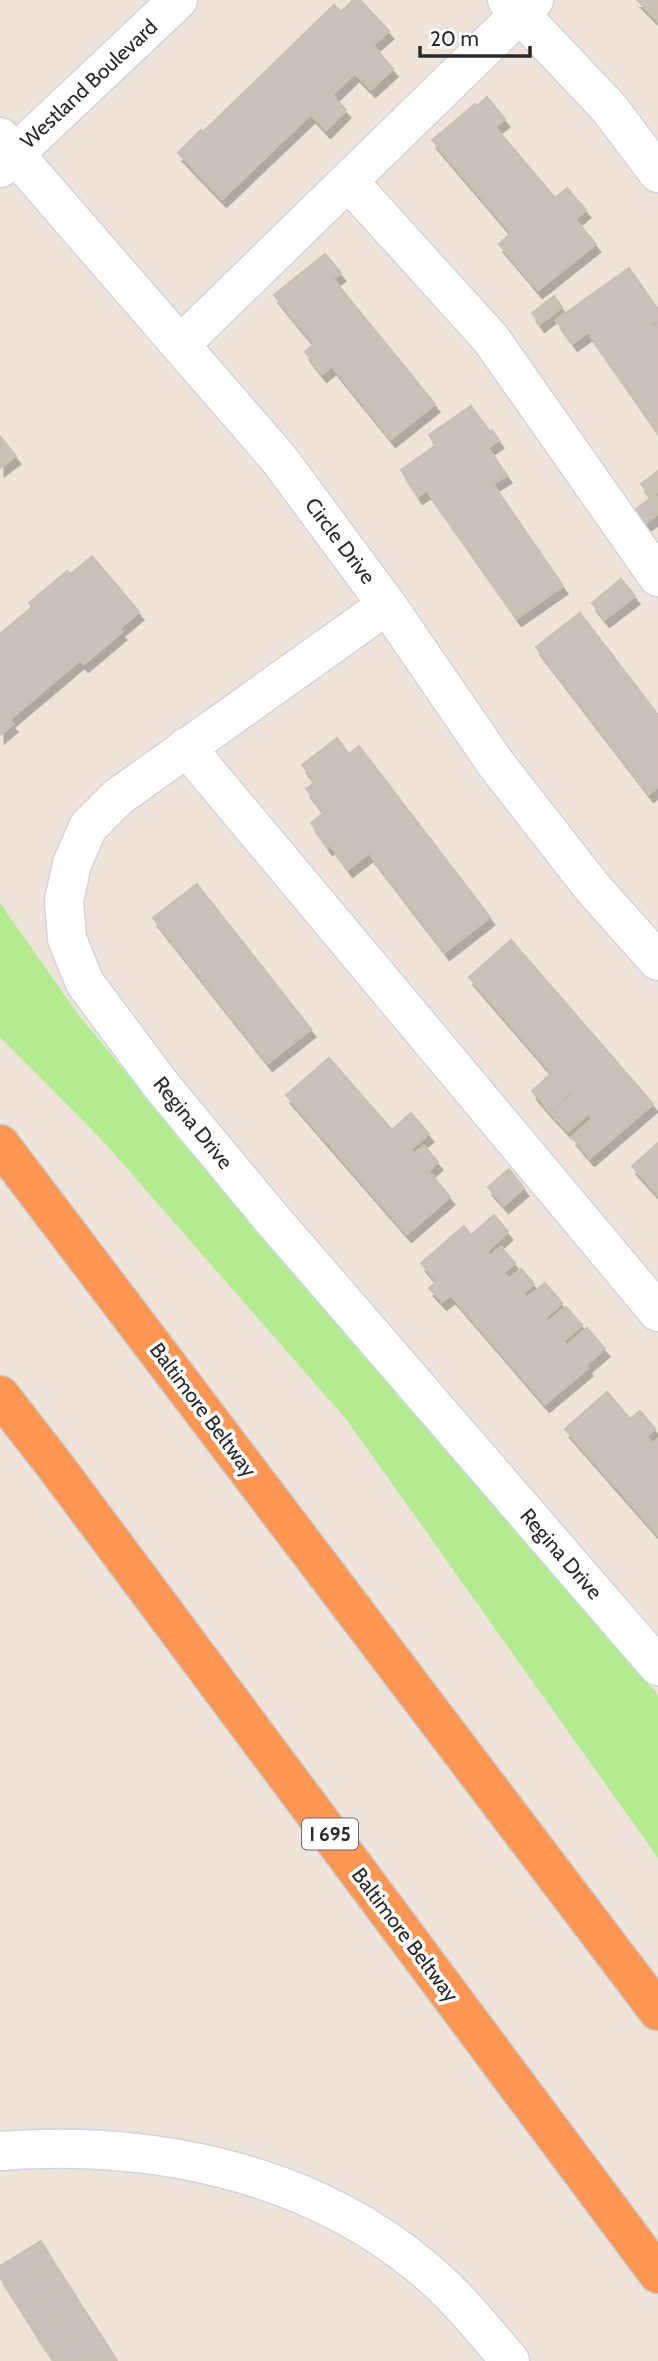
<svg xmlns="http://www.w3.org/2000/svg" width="658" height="2361" viewBox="0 0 658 2361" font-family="Cabin,sans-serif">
  <defs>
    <filter id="shadow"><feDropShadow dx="4.5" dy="8" stdDeviation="0" flood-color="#0004"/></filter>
  </defs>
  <rect width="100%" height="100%" fill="#eee4da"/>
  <path fill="#b3eb90" d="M0,903L77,1013L259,1235L658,1695V1858L346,1419L103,1141L0,1037Z"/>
  <g fill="#c9c1ba" stroke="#c9c0b3" stroke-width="2" filter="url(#shadow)">
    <path d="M353,0H360L389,31L373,45L393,69L371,89L355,73L332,95L346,110L326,130L311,114L222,199L178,153L201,130L203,132L334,5L341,12Z"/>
    <path d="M637,0H658V21Z"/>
    <path d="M487,97L505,119L495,127L555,198L567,188L586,210L575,219L596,244L538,290L499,244L511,233L432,140L475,104L477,106Z"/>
    <path d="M325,254L341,273L333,279L435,404L391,439L332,366L322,374L305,352L314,344L274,295Z"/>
    <path d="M629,268L658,309V320L652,324L654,327L658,324V432L588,332L573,343L556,320Z"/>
    <path d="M554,296L562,307L540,324L532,313Z"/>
    <path d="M471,406L490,432L492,430L499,440L488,448L507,475L493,484L563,586L517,618L427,490L418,496L401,470L436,445L429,435Z"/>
    <path d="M0,436L16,456L0,468Z"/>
    <path d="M658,471V491L651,497L641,484Z"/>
    <path d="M655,495L658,499V514L646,523L636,509Z"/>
    <path d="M92,556L139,612L119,629L122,632L84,664L80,660L9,720L13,724L0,735V634L32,607L29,603L67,571L71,574Z"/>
    <path d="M621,579L635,596L605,619L592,603Z"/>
    <path d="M580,613L658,715V787L649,794L536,647Z"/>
    <path d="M337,738L349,754L359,746L490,917L445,952L369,853L348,869L332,847L354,830L352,829L328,847L311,823L335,804L333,802L323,811L306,789L315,782L302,765Z"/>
    <path d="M197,884L311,1029L268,1063L153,918Z"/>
    <path d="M511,940L653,1104L590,1158L572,1137L592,1119L588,1114L568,1131L551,1113L572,1095L570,1092L549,1111L532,1091L552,1073L469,977Z"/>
    <path d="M329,1058L392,1130L411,1113L429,1134L410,1150L414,1154L424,1146L438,1162L428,1171L450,1197L407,1234L286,1095Z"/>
    <path d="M658,1143V1195L632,1166Z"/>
    <path d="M509,1169L524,1188L504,1205L488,1187Z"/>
    <path d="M494,1215L508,1232L486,1252L490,1256L501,1247L515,1263L503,1273L509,1279L521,1269L534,1284L523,1293L527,1298L545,1283L562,1303L545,1318L548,1322L566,1307L582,1325L563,1341L567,1346L587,1328L605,1349L586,1365L588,1368L545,1404L451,1295L442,1302L429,1288L437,1282L421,1263L464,1226L471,1235Z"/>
    <path d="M607,1392L630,1419L640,1411L655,1429L646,1437L653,1444L658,1439V1535L565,1429Z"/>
    <path d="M41,2241L54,2263L9,2291L0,2277V2266Z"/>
    <path d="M54,2263L68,2284L23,2313L9,2291Z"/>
    <path d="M68,2284L81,2305L36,2334L23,2313Z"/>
    <path d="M81,2305L95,2326L50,2355L36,2334Z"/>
    <path d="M95,2326L109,2348L88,2361H54L50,2355Z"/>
    <path d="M109,2348L117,2361H88Z"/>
  </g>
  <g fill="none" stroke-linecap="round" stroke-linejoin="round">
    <defs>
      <g id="minor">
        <path d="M507,0L609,108L658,173"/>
        <path d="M0,137L279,459L387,605L496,764L592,887L658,961"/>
        <path d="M0,168L178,0"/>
        <path d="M349,182L491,339L658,577"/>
        <path d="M180,345L534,0"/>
        <path d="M387,605L118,797L88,827L72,864L64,901L67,939L85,983L161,1085L267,1213L658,1666"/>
        <path d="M186,747L658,1312"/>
        <path d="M0,2151C149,2140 306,2170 423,2268C456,2295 483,2329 510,2361"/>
      </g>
      <g id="highway">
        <path d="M0,1144L658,2011"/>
        <path d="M0,1395L56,1467L658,2274"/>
      </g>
    </defs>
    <use href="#minor" stroke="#cfd4e5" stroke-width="41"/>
    <use href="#highway" stroke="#c8c8c8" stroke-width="41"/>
    <use href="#minor" stroke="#fff" stroke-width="38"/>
    <use href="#highway" stroke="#ff9654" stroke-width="38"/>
  </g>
  <g text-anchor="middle" stroke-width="7" stroke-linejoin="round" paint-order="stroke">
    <rect fill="#fff" stroke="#6a6a6a" stroke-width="2" x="302" y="1818.5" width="56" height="31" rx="5"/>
    <g font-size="19" font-weight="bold" fill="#2a2a2a">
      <text x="330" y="1841">I 695</text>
    </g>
    <g font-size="21" fill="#2a2a2a" stroke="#fff">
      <text transform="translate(89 84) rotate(-43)" y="7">Westland Boulevard</text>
      <text transform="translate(340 541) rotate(53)" y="7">Circle Drive</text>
      <text transform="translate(193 1123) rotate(51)" y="7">Regina Drive</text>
      <text transform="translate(203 1410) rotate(53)" y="7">Baltimore Beltway</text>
      <text transform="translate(561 1554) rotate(49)" y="7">Regina Drive</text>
      <text transform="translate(405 1935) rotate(53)" y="7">Baltimore Beltway</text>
    </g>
  </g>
  <path d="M420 46v10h110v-10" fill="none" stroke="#2a2a2a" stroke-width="3.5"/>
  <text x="430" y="46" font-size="21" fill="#2a2a2a" stroke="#ffffff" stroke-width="5" paint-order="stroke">20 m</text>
</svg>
